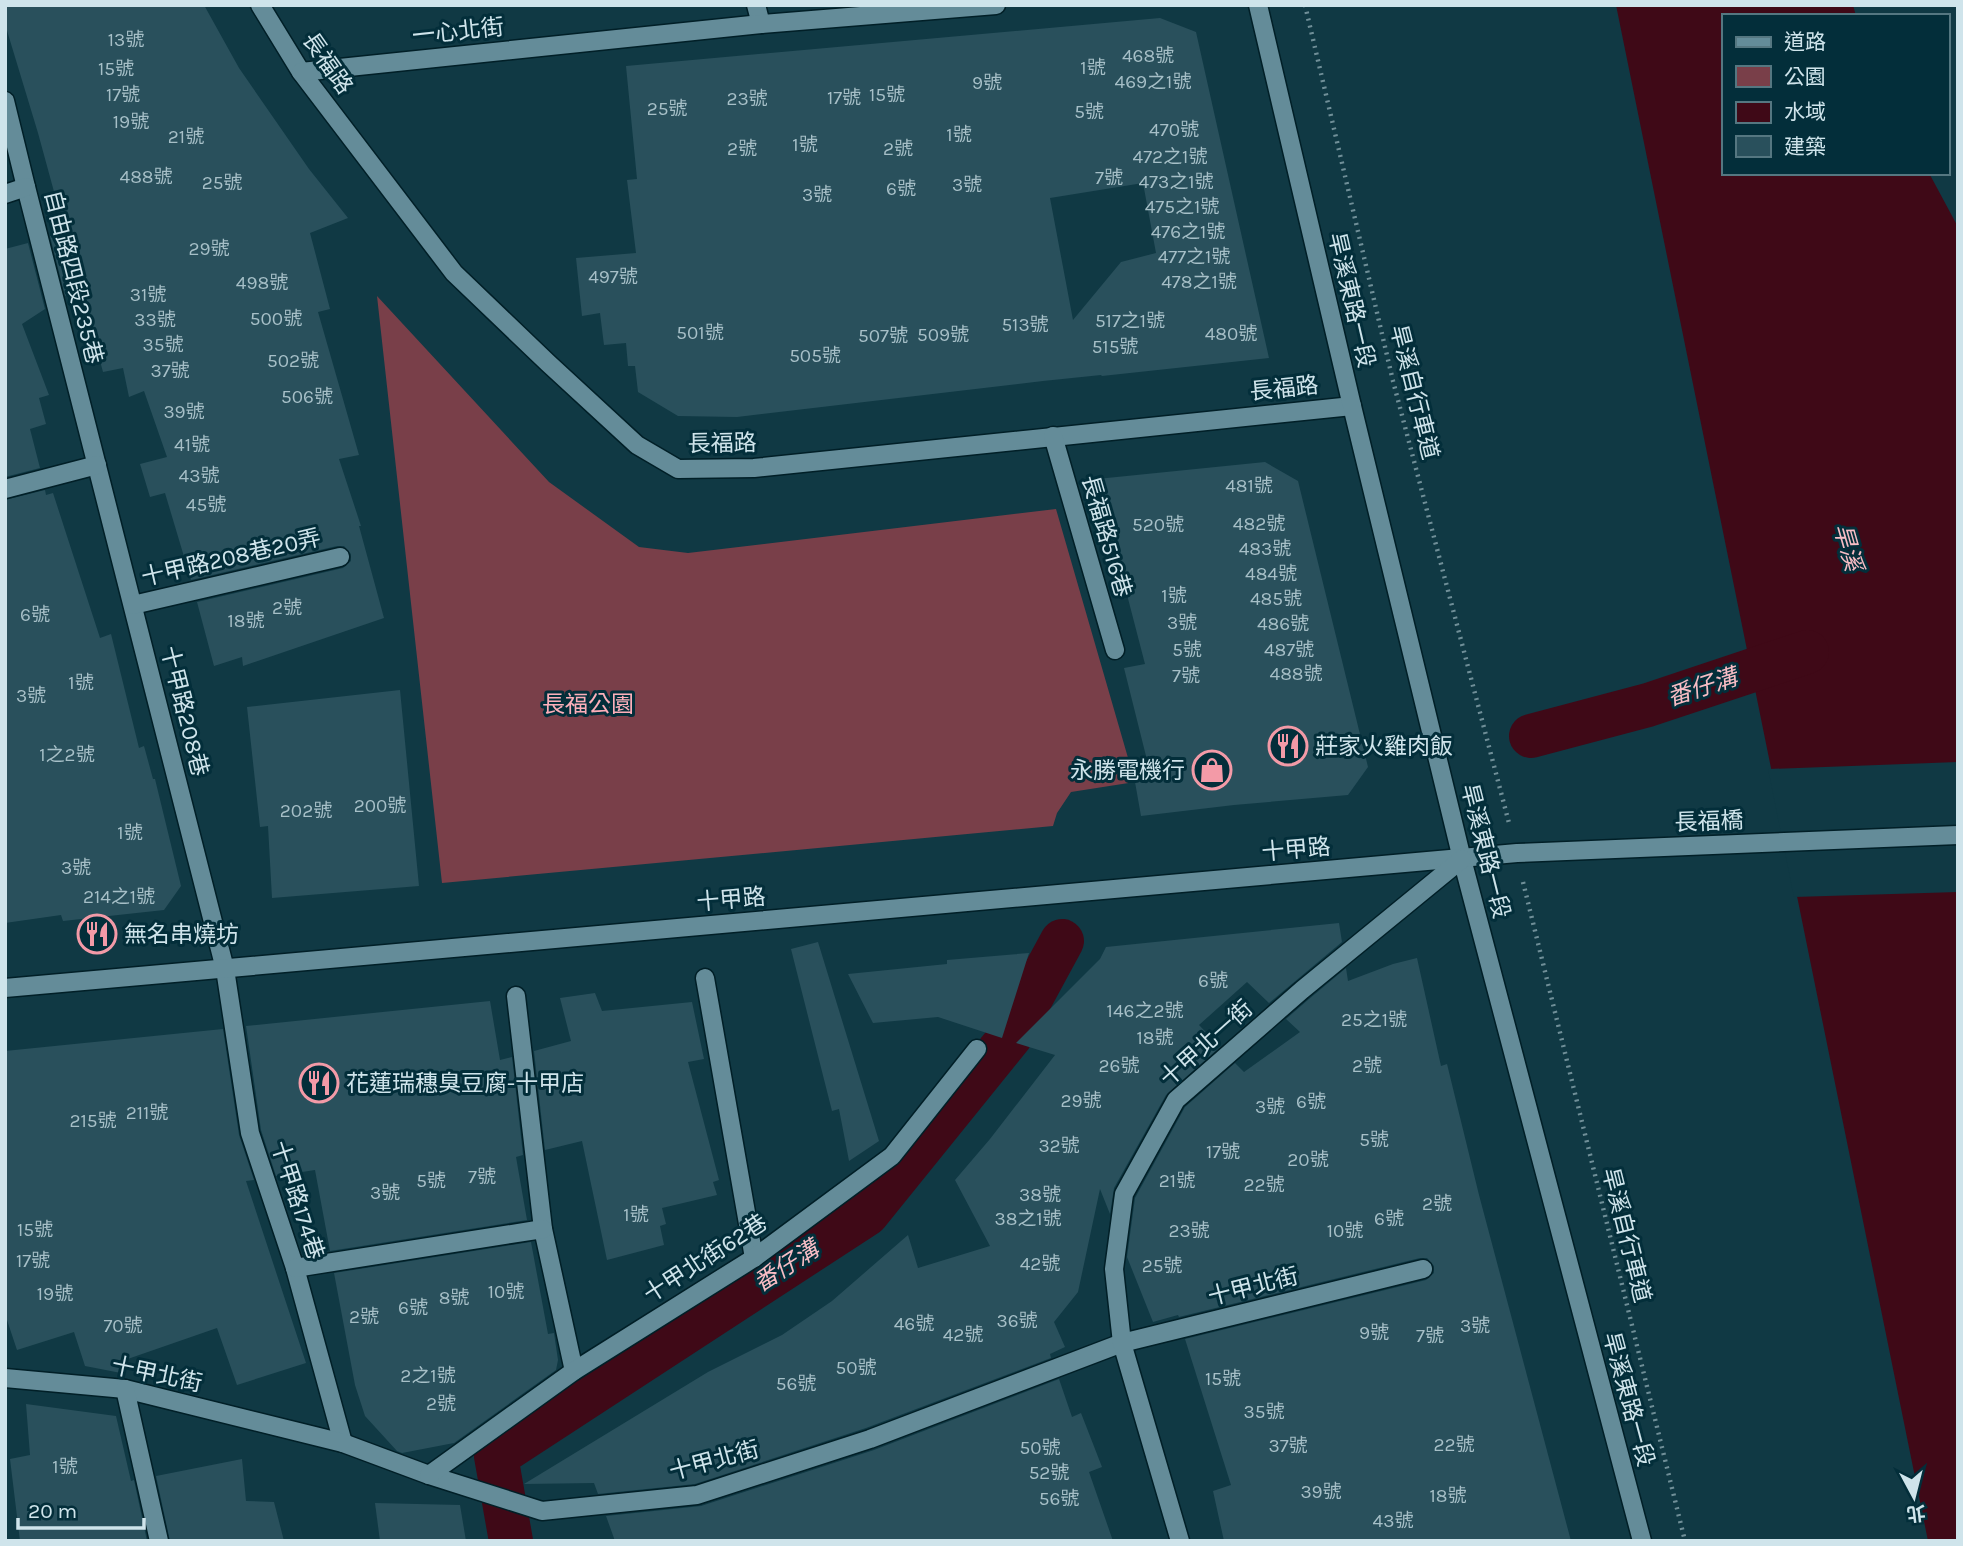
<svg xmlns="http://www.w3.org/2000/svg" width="1963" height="1546" viewBox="0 0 1963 1546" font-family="Karla,'Noto Sans TC',sans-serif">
  <rect width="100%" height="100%" fill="#103944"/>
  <path fill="#793f49" d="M377,296L549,482L639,547L688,553L1056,509L1135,782L1071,792L1057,813L1053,826L442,883Z"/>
  <path fill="#3f0917" d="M1616,5H1853L1856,16H1723V173H1929L1958,227V1541H1928Z"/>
  <path fill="#103944" d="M1958,762V892L1794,897L1768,769Z"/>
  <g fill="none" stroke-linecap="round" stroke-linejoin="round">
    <g stroke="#3f0917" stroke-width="44">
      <path d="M1531,736L1648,705L1807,652"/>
      <path d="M511,1541L496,1456L867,1214L1010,1037L1062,941"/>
    </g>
  </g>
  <g fill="#29505c" fill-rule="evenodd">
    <path d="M5,5H204L239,68L309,169L348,218L310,233L330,309L318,312L359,455L339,459L361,526H359L384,618L243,666L242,657L214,666L197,602L343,568L351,561V554L344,546H337L191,580L165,493L150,497L140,464L167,457L144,391L129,397L123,368L103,372L80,286L65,296L50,236L65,232L38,133L5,24Z"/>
    <path d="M1160,18L1196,32L1269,358L1102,376L1101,375L1043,381L737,417L678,416L638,392L635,366H628L626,343L604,345L600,313L582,316L576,258L636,253L627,180L637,179L626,66ZM1143,183L1156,253L1121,262L1073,320L1050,198Z"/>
    <path d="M28,243L45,309L22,324L49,395L39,398L46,424L30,429L40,468L5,477V249Z"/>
    <path d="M1265,462L1298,481L1368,767L1348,795L1234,805L1141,816L1135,782L1152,780L1124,668L1145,664L1097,479Z"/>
    <path d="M45,490L46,495L53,493L100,638L111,634L139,748L144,746L153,779H155L181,886L164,910L63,921L61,915L5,923V500Z"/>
    <path d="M400,690L419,886L272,898L268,826L260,827L247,707Z"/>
    <path d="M1339,923L1342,942L1269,1003L1247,982L1199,1025L1220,1047L1166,1095L1114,1188L1110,1214L1100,1189L1078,1292L1054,1322L1065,1347L1050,1354L1051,1358L866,1428L695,1484L598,1494L594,1483L524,1484L708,1372L782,1335L832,1301L908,1235L918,1268L990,1246L955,1180L990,1139L1055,1055L1016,1043L1100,959L1106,947Z"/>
    <path d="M818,942L879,1141L849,1161L839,1109L832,1111L791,949Z"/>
    <path d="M1029,953L1002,1038L938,1017L873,1023L848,974L947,964V960Z"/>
    <path d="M1417,958L1441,1066L1447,1064L1479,1195L1571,1541H1224L1213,1491L1231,1485L1185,1339L1426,1280L1434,1273V1266L1427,1258H1420L1179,1317L1178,1315L1153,1322L1127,1257L1135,1198L1185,1107L1235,1063L1244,1072L1300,1032L1286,1019L1309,999L1346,968L1348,981L1393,964Z"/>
    <path d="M595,993L602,1011L692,1002L704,1059L688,1062L719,1180L713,1182L717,1195L662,1208L666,1224L660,1226L664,1245L607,1260L582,1141L545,1150L534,1051L571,1041L560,998Z"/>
    <path d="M490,1001L500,1060L512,1057L523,1155L516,1157L527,1220L330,1251L315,1170L276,1176L261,1130L246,1026Z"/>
    <path d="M223,1029L239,1135L254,1180L246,1181L306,1363L237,1385L217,1328L119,1362L121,1373L85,1366L74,1332L17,1350L5,1314V1051Z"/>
    <path d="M531,1242L548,1334L554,1333L558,1360L556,1370L454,1443L402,1453L397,1451L365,1416L355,1385L334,1273Z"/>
    <path d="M1059,1379L1072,1417L1081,1413L1102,1467L1089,1472L1113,1541H615L606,1516L701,1506L874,1450Z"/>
    <path d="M26,1404L116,1416L131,1481L134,1480L147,1541H20L10,1459L30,1455Z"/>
    <path d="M242,1459L246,1501L274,1502L284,1541H170L156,1476Z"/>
    <path d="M375,1503L460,1505L466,1541H380Z"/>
  </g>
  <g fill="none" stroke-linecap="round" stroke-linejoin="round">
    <defs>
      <g id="minor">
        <path d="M260,5L301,72L454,273L548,363L637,445L678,469L754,468L1352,406"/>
        <path d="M756,5L761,24"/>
        <path d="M1258,5L1352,406L1462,859L1642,1541"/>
        <path d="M301,72L761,24L996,5"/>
        <path d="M5,101L26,187L225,969L250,1133L295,1268L343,1443"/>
        <path d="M5,194L26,187"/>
        <path d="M1053,436L1115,650"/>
        <path d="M5,489L97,465"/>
        <path d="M133,605L340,557"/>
        <path d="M705,978L754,1258"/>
        <path d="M5,988L1517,853L1958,835"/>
        <path d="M516,996L543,1229L574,1371"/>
        <path d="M295,1268L543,1229"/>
        <path d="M5,1378L125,1389L343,1443L429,1475L542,1511L697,1495L870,1439L1122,1343L1423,1269"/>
        <path d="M125,1389L159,1541"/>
        <path d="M429,1475L574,1371L754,1258L892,1156L977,1049"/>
        <path d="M1180,1541L1122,1343L1114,1269L1124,1194L1176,1100L1302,990L1462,859"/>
      </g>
    </defs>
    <use href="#minor" stroke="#011f27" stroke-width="21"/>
    <g stroke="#708f98" stroke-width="4.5" stroke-dasharray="2 5" stroke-linecap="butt">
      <path d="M1305,5L1393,381L1509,823"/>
      <path d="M1523,882L1685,1541"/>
    </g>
    <use href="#minor" stroke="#648c99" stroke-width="18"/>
  </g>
  <defs>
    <symbol id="restaurant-ring" viewBox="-11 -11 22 22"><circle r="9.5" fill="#032e3a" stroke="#f39aa7" stroke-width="1.5"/><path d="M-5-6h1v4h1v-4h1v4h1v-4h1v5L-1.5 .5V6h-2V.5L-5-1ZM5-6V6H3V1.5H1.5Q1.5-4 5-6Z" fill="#f39aa7"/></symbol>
    <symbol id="shop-ring" viewBox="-11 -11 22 22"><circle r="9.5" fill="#032e3a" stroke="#f39aa7" stroke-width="1.5"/><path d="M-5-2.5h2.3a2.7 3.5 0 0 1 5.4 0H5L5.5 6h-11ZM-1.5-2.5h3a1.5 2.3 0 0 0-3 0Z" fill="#f39aa7"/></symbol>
  </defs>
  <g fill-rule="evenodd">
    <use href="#restaurant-ring" x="1266" y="724" width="44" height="44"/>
    <use href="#shop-ring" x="1190" y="748" width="44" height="44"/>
    <use href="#restaurant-ring" x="75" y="912" width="44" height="44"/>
    <use href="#restaurant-ring" x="297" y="1061" width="44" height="44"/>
  </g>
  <g text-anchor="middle" stroke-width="6" stroke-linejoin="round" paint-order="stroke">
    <g font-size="19" fill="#a6bfc7">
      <text x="126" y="46">13號</text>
      <text x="1148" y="62">468號</text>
      <text x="1093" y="74">1號</text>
      <text x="116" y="75">15號</text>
      <text x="1153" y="88">469之1號</text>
      <text x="987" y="89">9號</text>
      <text x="123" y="101">17號</text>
      <text x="887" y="101">15號</text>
      <text x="844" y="104">17號</text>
      <text x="747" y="105">23號</text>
      <text x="667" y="115">25號</text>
      <text x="1089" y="118">5號</text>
      <text x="131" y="128">19號</text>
      <text x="1174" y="136">470號</text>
      <text x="959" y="141">1號</text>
      <text x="186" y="143">21號</text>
      <text x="805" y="151">1號</text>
      <text x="742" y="155">2號</text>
      <text x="898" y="155">2號</text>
      <text x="1170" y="163">472之1號</text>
      <text x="146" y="183">488號</text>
      <text x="1109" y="184">7號</text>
      <text x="1176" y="188">473之1號</text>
      <text x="222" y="189">25號</text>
      <text x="967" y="191">3號</text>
      <text x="901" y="195">6號</text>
      <text x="817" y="201">3號</text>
      <text x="1182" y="213">475之1號</text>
      <text x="1188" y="238">476之1號</text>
      <text x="209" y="255">29號</text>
      <text x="1194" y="263">477之1號</text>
      <text x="613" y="283">497號</text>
      <text x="1199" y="288">478之1號</text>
      <text x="262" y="289">498號</text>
      <text x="148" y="301">31號</text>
      <text x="276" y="325">500號</text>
      <text x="155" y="326">33號</text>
      <text x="1130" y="327">517之1號</text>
      <text x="1025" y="331">513號</text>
      <text x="700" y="339">501號</text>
      <text x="1231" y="340">480號</text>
      <text x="943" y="341">509號</text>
      <text x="883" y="342">507號</text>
      <text x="163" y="351">35號</text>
      <text x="1115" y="353">515號</text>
      <text x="815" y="362">505號</text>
      <text x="293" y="367">502號</text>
      <text x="170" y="377">37號</text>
      <text x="307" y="403">506號</text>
      <text x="184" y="418">39號</text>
      <text x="192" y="451">41號</text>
      <text x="199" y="482">43號</text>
      <text x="1249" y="492">481號</text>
      <text x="206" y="511">45號</text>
      <text x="1259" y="530">482號</text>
      <text x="1158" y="531">520號</text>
      <text x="1265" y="555">483號</text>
      <text x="1271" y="580">484號</text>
      <text x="1174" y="602">1號</text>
      <text x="1276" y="605">485號</text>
      <text x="287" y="614">2號</text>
      <text x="35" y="621">6號</text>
      <text x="246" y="627">18號</text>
      <text x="1182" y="629">3號</text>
      <text x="1283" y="630">486號</text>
      <text x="1187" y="656">5號</text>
      <text x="1289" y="656">487號</text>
      <text x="1296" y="680">488號</text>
      <text x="1186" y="682">7號</text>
      <text x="81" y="689">1號</text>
      <text x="31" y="702">3號</text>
      <text x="67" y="761">1之2號</text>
      <text x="380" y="812">200號</text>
      <text x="306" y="817">202號</text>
      <text x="130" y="839">1號</text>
      <text x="76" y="874">3號</text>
      <text x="119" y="903">214之1號</text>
      <text x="1213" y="987">6號</text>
      <text x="1145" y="1017">146之2號</text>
      <text x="1374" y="1026">25之1號</text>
      <text x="1155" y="1044">18號</text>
      <text x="1119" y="1072">26號</text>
      <text x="1367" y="1072">2號</text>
      <text x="1081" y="1107">29號</text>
      <text x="1311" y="1108">6號</text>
      <text x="1270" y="1113">3號</text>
      <text x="147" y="1119">211號</text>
      <text x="93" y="1127">215號</text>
      <text x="1374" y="1146">5號</text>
      <text x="1059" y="1152">32號</text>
      <text x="1223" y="1158">17號</text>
      <text x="1308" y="1166">20號</text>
      <text x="482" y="1183">7號</text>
      <text x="431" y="1187">5號</text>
      <text x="1177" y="1187">21號</text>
      <text x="1264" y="1191">22號</text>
      <text x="385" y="1199">3號</text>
      <text x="1040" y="1201">38號</text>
      <text x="1437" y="1210">2號</text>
      <text x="636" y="1221">1號</text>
      <text x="1028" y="1225">38之1號</text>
      <text x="1389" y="1225">6號</text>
      <text x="35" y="1236">15號</text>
      <text x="1189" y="1237">23號</text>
      <text x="1345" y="1237">10號</text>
      <text x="33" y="1267">17號</text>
      <text x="1040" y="1270">42號</text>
      <text x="1162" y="1272">25號</text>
      <text x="506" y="1298">10號</text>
      <text x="55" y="1300">19號</text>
      <text x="454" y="1304">8號</text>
      <text x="413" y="1314">6號</text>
      <text x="364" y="1323">2號</text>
      <text x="1017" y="1327">36號</text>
      <text x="914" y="1330">46號</text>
      <text x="123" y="1332">70號</text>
      <text x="1475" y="1332">3號</text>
      <text x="1374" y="1339">9號</text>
      <text x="963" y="1341">42號</text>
      <text x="1430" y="1342">7號</text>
      <text x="856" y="1374">50號</text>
      <text x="428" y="1382">2之1號</text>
      <text x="1223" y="1385">15號</text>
      <text x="796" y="1390">56號</text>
      <text x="441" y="1410">2號</text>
      <text x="1264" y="1418">35號</text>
      <text x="1454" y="1451">22號</text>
      <text x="1288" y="1452">37號</text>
      <text x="1040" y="1454">50號</text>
      <text x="65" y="1473">1號</text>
      <text x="1049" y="1479">52號</text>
      <text x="1321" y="1498">39號</text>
      <text x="1448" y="1502">18號</text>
      <text x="1059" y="1505">56號</text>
      <text x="1393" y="1527">43號</text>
    </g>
    <g font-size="23" fill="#cfe4eb" stroke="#032e3a">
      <text transform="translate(458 31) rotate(-6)" y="8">一心北街</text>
      <text transform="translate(328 63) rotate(55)" y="8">長福路</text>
      <text transform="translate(74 277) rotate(76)" y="8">自由路四段235巷</text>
      <text transform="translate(1352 300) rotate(77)" y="8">旱溪東路一段</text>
      <text transform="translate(1284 388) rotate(-6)" y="8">長福路</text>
      <text transform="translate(1415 392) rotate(76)" y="8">旱溪自行車道</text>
      <text transform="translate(722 443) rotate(-1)" y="8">長福路</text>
      <text transform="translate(1107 536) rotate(74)" y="8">長福路516巷</text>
      <text transform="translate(231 557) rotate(-13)" y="8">十甲路208巷20弄</text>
      <text transform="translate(185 711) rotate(76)" y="8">十甲路208巷</text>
      <text transform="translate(1709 821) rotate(-2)" y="8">長福橋</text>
      <text transform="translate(1296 849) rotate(-5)" y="8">十甲路</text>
      <text transform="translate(1486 851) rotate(76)" y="8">旱溪東路一段</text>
      <text transform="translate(731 899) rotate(-5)" y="8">十甲路</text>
      <text transform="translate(1206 1043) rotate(-42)" y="8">十甲北一街</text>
      <text transform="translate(298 1200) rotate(72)" y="8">十甲路174巷</text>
      <text transform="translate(1627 1235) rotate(76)" y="8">旱溪自行車道</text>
      <text transform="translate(705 1258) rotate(-33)" y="8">十甲北街62巷</text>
      <text transform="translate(1253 1286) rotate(-14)" y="8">十甲北街</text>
      <text transform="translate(157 1374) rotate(12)" y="8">十甲北街</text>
      <text transform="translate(1629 1399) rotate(75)" y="8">旱溪東路一段</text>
      <text transform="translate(714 1460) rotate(-15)" y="8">十甲北街</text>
    </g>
    <g font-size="23" fill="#fcafba" stroke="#032e3a">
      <text x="588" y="712">長福公園</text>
    </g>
    <g font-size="23" fill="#cfe4eb" stroke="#032e3a" text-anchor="start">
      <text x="1315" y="754">莊家火雞肉飯</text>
      <text x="1185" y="778" text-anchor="end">永勝電機行</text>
      <text x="124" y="942">無名串燒坊</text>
      <text x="346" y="1091">花蓮瑞穗臭豆腐-十甲店</text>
    </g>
    <g font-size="24" font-style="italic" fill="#f7bcc4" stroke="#032e3a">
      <text transform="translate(1848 547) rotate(74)" y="8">旱溪</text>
      <text transform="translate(1702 687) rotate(-18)" y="8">番仔溝</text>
      <text transform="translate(786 1266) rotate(-33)" y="8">番仔溝</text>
    </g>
  </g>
  <rect width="1963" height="1546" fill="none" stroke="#cfe4eb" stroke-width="14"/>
  <rect x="1722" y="14" width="228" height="161" fill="#032e3a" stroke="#557781" stroke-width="2"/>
  <rect x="1736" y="37" width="35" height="10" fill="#648c99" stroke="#557781" stroke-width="2"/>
  <text x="1784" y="49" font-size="21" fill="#cfe4eb">道路</text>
  <rect x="1736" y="66" width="35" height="21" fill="#793f49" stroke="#557781" stroke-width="2"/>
  <text x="1784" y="84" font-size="21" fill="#cfe4eb">公園</text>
  <rect x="1736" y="102" width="35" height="21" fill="#3f0917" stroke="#557781" stroke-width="2"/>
  <text x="1784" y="119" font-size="21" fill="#cfe4eb">水域</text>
  <rect x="1736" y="136" width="35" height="21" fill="#29505c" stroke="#557781" stroke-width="2"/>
  <text x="1784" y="154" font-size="21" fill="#cfe4eb">建築</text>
  <g transform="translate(1914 1497) rotate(173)" stroke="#032e3a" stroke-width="5" paint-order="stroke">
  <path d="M0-5L12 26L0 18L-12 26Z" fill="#cfe4eb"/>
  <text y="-10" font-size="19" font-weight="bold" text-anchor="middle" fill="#cfe4eb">北</text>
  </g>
  <path d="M18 1518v10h126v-10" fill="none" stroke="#cfe4eb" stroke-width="3.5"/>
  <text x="28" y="1518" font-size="21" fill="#cfe4eb" stroke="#032e3a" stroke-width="5" paint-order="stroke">20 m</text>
</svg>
